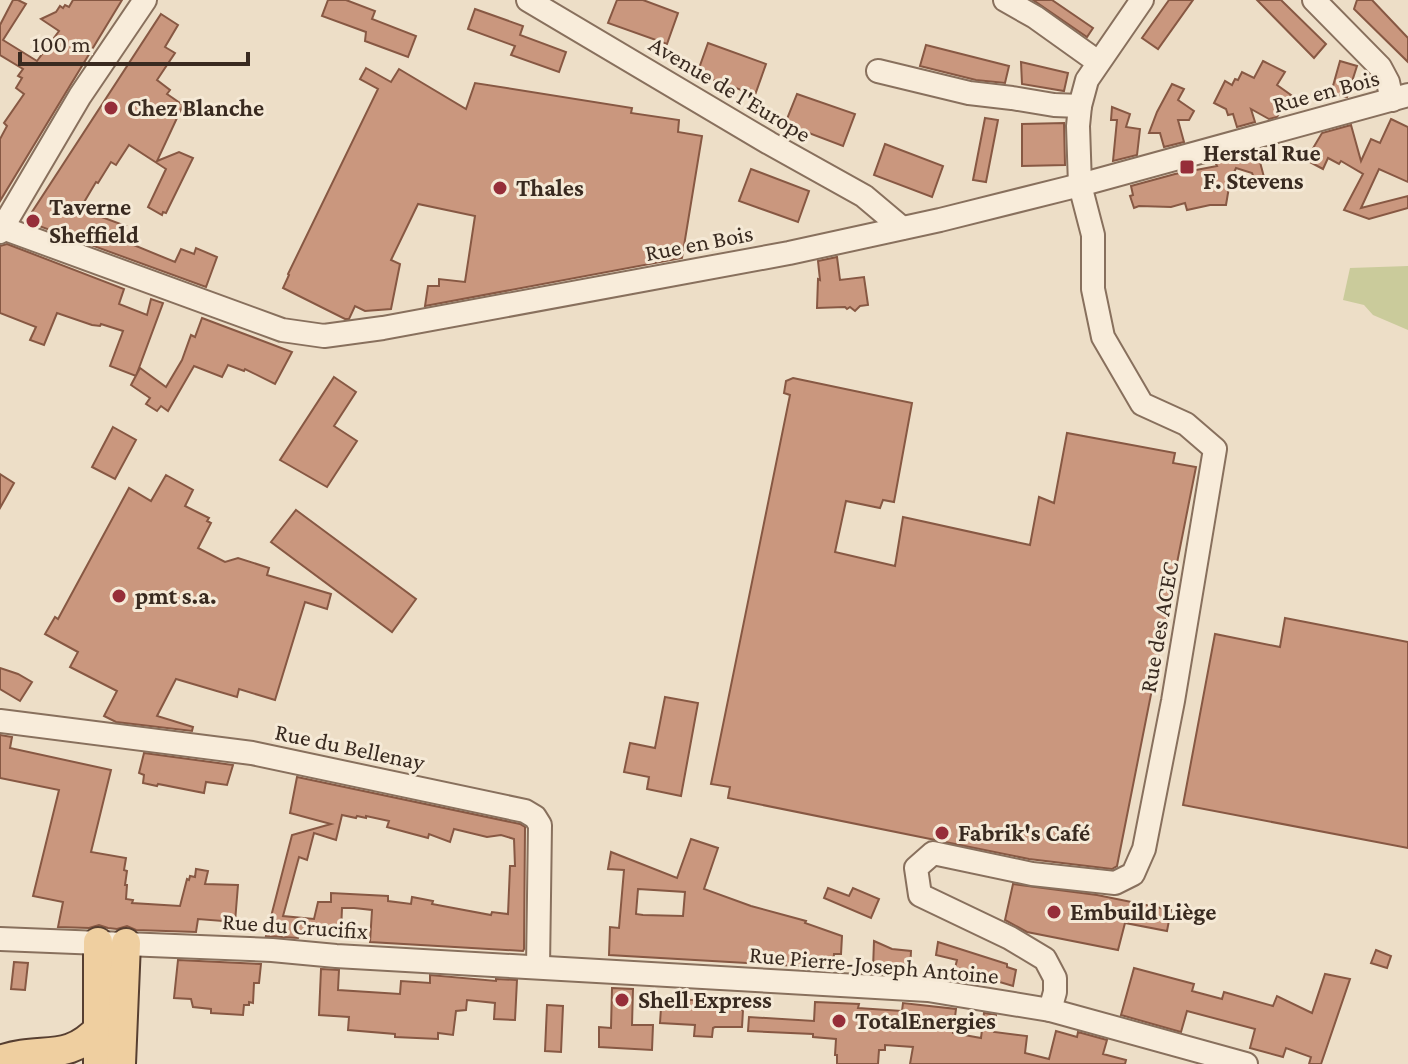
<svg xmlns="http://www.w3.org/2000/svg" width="1408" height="1064" viewBox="0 0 1408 1064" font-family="'Crimson Pro',serif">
  <rect width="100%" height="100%" fill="#eddec7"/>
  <path fill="#cacb9b" d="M1408,266V330L1373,315L1364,305L1343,300L1350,268Z"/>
  <g fill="#ca977e" stroke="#875843" stroke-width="2" fill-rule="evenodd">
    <path d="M13,0H18L26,4L3,40L37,61L59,31L41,19L56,12L60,6L63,8L65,5L69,7L73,0H122L0,201V139L7,126L4,123L24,94L16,88L22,78L18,76L23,69L0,55V25Z"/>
    <path d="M328,0H346L375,11L372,19L416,36L408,57L365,41L366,32L322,16Z"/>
    <path d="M617,0H643L678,13L667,44L608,23Z"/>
    <path d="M1033,0H1052L1093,28L1087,37Z"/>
    <path d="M1169,0H1193L1158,49L1142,38Z"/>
    <path d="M1257,0H1281L1326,44L1314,58Z"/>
    <path d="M1357,0H1372L1408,38V62L1354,9Z"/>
    <path d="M475,9L523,26L520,35L566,52L559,72L511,55L515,46L468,29Z"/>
    <path d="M161,14L178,25L165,47L175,53L157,80L170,90L167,94L183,105L157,161L179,152L193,158L166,213L163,212L162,215L148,207L166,169L129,145L116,165L111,162L98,183L96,182L80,209L126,226L119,239L175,262L181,249L194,254L196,248L217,257L206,287L28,222L32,212Z"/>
    <path d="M708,43L766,64L755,95L697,74Z"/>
    <path d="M926,45L1009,66L1005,83L976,80L920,66Z"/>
    <path d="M1263,61L1285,72L1277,85L1291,95L1277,117L1269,119L1251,109L1255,122L1237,127L1233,114L1228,115L1226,109L1214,103L1225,81L1232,85L1235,79L1238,80L1242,72L1254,78Z"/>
    <path d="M1340,61L1357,66L1347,97L1331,93Z"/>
    <path d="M1021,62L1068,73L1064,91L1022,84Z"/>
    <path d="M366,68L391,82L399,69L466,109L475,83L632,108L631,113L679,120L678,132L702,136L682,258L425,306L428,286H439V279L465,282L475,216L418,204L391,260L400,264L391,309L365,311L355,306L349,319H345L283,288L289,275L288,274L378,89L360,79Z"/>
    <path d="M1172,84L1184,89L1178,100L1194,111L1189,120H1178L1184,142L1164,147L1160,133H1149L1157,112Z"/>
    <path d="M797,94L855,114L843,146L785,124Z"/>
    <path d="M1112,107L1130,114L1126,127L1140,129L1137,155L1113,161L1117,120H1111Z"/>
    <path d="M985,118L998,120L986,182L973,180Z"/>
    <path d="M1391,119L1408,127V182L1379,169L1361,208L1408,196V208L1369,219L1344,210L1363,174L1341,161L1339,164L1328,158L1323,169L1306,160L1322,133L1351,125L1361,161L1371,139L1380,143Z"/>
    <path d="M1064,123L1065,165L1022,166V124Z"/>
    <path d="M885,144L943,166L932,197L874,175Z"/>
    <path d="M1257,151L1264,177L1255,180L1252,173L1236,168L1230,181L1226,205H1210L1187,210L1185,203L1171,207L1139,206L1134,208L1130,196L1133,195L1131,186L1175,174L1217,166L1215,162Z"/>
    <path d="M751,169L809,191L798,222L739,201Z"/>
    <path d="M7,244L124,289L119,304L147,315L151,299L163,303L136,376L110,366L123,331L101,324L100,326L92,325L57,313L44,345L30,340L36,327L0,313V246Z"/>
    <path d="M837,257L840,280L864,277L868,305L860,306L855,311L850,307L847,309L845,307L817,308L818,279L820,280L818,261Z"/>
    <path d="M202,318L292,352L275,384L245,369L244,371L228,365L222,377L194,366L168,411L161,406L157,411L146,404L150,398L131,385L140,368L166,387L182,360L191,335L195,337Z"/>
    <path d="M334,377L356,392L334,426L357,441L327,487L280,460Z"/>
    <path d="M793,378L912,403L894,502L883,500L880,508L846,501L835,552L895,566L903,517L1030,545L1039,497L1054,503L1067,433L1175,453L1173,463L1196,467L1117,866L1112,869L1029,859L728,798L730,787L711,784L790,395L784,393L786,381Z"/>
    <path d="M113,427L136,440L115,479L92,467Z"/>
    <path d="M0,474L14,483L0,508Z"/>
    <path d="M166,475L193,490L185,506L209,518L207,521L211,523L198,548L225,562L238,558L269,568L267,575L331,594L327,609L305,602L275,700L239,689L237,697L176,679L157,716L193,727L192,731L116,722L104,716L117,691L70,667L78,652L45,634L55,617L58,619L129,488L151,501Z"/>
    <path d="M296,510L416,599L392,632L271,542Z"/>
    <path d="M1285,618L1408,642V848L1183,805L1215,634L1280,647Z"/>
    <path d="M0,668L18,674L32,682L20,701L0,689Z"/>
    <path d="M665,697L698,703L681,796L647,789L649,777L624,772L630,743L655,748Z"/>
    <path d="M0,735L12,737L10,748L111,770L91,852L126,858L124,870L127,871L125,885H127L126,899L133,900L132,903L180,906L187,879L189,880L190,876L195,877L196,869L208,871L205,884L238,885L235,922L198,919L196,932L136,930L127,926L117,929L108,928L99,925L89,928L58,927L63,902L33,896L59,790L0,778Z"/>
    <path d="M144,753L233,765L227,785L206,782L204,793L158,784L157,786L143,783L144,775L139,773Z"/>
    <path d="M297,777L520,824L525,827L524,949L523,951L370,942L372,910L354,908H342L341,932H300L298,938L266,936L292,835L331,824L290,813ZM342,815L356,818L357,816L366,818V816L389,821L387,827L428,838L429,834L450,842L454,829L487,837L501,835L514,839L515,866H510L508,914L492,912L491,915L432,904L433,901L412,897L411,904L388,901V896L331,893V902H318L314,919L283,916L299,857L307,860L314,833L336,840Z"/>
    <path d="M691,839L718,848L704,889L751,906L806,921L805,923L842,936L841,954H834L833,968L609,955L610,927L619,928L624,870L608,869L611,852L677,878ZM638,889L685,892L683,916L643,915L636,914Z"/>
    <path d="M1013,884L1097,895L1171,910L1167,931L1125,923L1118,950L1027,932L1005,920Z"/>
    <path d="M828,888L849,896L853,888L879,899L871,918L824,898Z"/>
    <path d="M874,941L892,949L911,951L910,971L873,969Z"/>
    <path d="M938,942L1007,964V967L1016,970L1013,986L993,980L994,975L955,968L957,960L936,955Z"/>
    <path d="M1376,950L1391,956L1387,968L1371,963Z"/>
    <path d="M178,960L261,964L259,983H254L253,1003L249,1002V1005H244L243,1015L211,1013V1009L193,1007L191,999L174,998Z"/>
    <path d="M14,962L28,963L25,990L11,989Z"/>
    <path d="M1134,968L1194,984L1192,991L1222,999L1224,992L1273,1006L1277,996L1312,1013L1325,974L1350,979L1321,1064H1309L1311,1057L1286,1048L1283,1057L1250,1048L1255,1029L1187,1011L1181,1032L1121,1015Z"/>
    <path d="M321,969L339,970L338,990L400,994L401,981L430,983V975L496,981V979L517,980L515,1020L494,1019L495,1003L467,1000L466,1010L456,1011L453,1035L438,1033V1039L395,1037V1034L348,1030L349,1017L319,1015Z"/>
    <path d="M612,988L633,989L632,1025H653L652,1050L599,1047V1027L611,1028Z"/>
    <path d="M676,999L737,1003L736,1010H743L742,1027H715L713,1028L712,1037L694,1036L695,1025L660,1023L661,1008L670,1009V1006L676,1005Z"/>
    <path d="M815,1002L859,1004L858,1008L902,1011L903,1003L956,1009L953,1033L981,1038L984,1013L996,1015L994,1032L1027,1036L1025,1053L1049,1059L1056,1031L1077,1037L1078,1032L1107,1040L1103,1054L1126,1060L1125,1064H910L913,1047L885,1045V1050H879L878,1064H837V1055H835L836,1039L813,1037V1034L748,1031L749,1017L814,1021Z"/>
    <path d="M547,1005L563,1006L561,1052L545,1051Z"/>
  </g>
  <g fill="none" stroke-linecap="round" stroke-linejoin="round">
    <defs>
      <g id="minor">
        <path d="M528,0L769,143L864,196L902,228"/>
        <path d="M1005,0L1035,17L1098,62"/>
        <path d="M1314,0L1380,67L1388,82L1392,100"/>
        <path d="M878,71L969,93L1012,98L1054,105L1080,106"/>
        <path d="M0,227L282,330L324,336L383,328L789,253L940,220L1080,185L1408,95"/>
        <path d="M0,232L80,96L145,0"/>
        <path d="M0,721L252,753L525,811L535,817L540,825L538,967"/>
        <path d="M0,939L272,950L336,956L928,990L1050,1010L1246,1064"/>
        <path d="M1050,1010L1055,992V978L1045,959L1010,938L920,895L916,868L933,853L1032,874L1115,883L1133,874L1144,849L1173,701L1215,449L1186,424L1142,404L1103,337L1093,289V235L1080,185L1078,126L1080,106L1087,80L1142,0"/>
      </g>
      <g id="major">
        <path d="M0,1060C42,1045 66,1064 99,1028"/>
        <path d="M98,1064V942"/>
        <path d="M121,1064L126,943"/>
      </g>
    </defs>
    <use href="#minor" stroke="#88705d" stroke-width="26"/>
    <use href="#major" stroke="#573f31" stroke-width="32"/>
    <use href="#minor" stroke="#f8ecda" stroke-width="22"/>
    <use href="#major" stroke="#efcfa0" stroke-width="28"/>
  </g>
  <g fill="#962e39" stroke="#f5e9d6" stroke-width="3">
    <circle cx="111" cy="108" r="8"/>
    <rect x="1179" y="159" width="16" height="16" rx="4"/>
    <circle cx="500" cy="188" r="8"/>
    <circle cx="33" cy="221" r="8"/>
    <circle cx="119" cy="596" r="8"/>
    <circle cx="942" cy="833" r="8"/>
    <circle cx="1054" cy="912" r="8"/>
    <circle cx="622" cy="1000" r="8"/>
    <circle cx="839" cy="1021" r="8"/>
  </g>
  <g text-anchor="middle" stroke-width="6" stroke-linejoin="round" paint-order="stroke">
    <g font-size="24" fill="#392a20" stroke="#f5e9d6">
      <text transform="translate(730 89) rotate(31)" y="8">Avenue de l'Europe</text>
      <text transform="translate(1326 91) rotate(-15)" y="8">Rue en Bois</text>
      <text transform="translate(699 243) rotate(-11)" y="8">Rue en Bois</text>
      <text transform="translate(1159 627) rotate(-80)" y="8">Rue des ACEC</text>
      <text transform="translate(350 747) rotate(12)" y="8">Rue du Bellenay</text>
      <text transform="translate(295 926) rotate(4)" y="8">Rue du Crucifix</text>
      <text transform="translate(874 965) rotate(5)" y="8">Rue Pierre-Joseph Antoine</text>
    </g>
    <g font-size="24" font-weight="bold" fill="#392a20" stroke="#f5e9d6" text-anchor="start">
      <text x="127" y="116">Chez Blanche</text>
      <text x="1203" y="161">Herstal Rue<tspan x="1203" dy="28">F. Stevens</tspan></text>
      <text x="516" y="196">Thales</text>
      <text x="49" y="215">Taverne<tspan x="49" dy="28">Sheffield</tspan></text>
      <text x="135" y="604">pmt s.a.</text>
      <text x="958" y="841">Fabrik's Café</text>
      <text x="1070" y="920">Embuild Liège</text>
      <text x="638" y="1008">Shell Express</text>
      <text x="855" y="1029">TotalEnergies</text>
    </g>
  </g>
  <path d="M20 52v12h228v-12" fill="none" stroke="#392a20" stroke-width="4"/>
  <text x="32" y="52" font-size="24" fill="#392a20" stroke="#f5e9d6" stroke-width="6" paint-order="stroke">100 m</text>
</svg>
